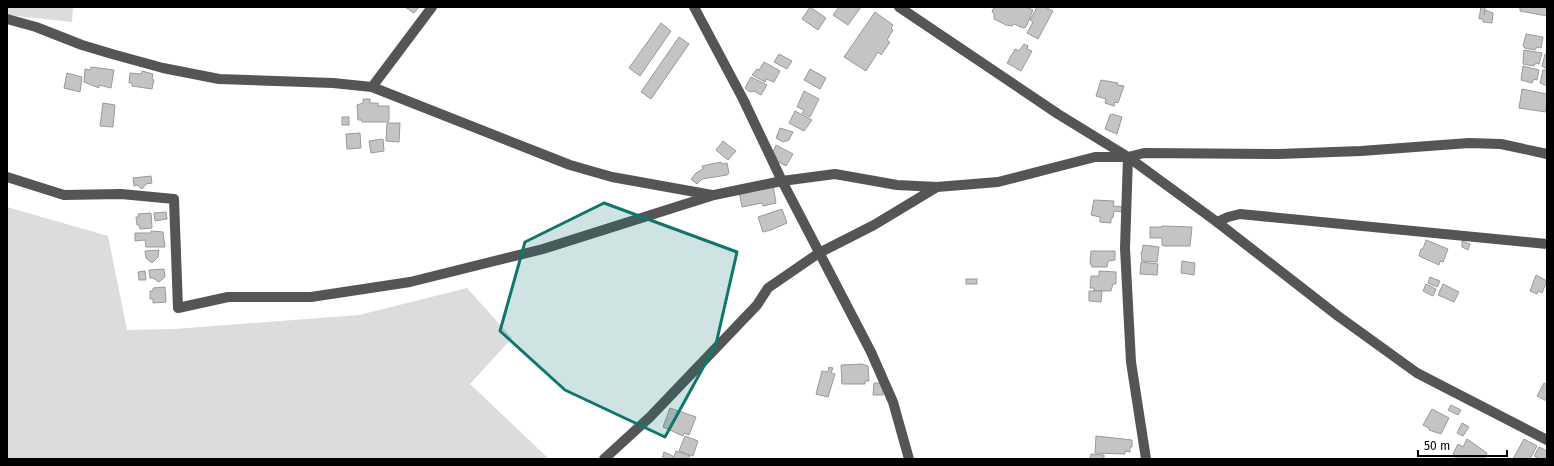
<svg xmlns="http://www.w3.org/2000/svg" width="1554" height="466" viewBox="0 0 1554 466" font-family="'Fira Sans',sans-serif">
  <rect width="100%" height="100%" fill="#fff"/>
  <g fill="#dcdcdc">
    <path d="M7,7H73L72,22L7,15Z"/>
    <path d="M7,207L108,236L127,330L174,329L359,315L467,288L512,338L470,384L549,459H7Z"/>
  </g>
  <g fill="#c4c4c4" stroke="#999">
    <path d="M405,7H419L414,13Z"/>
    <path d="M810,7L826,18L818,30L802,19Z"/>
    <path d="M839,7H861L848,25L833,15Z"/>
    <path d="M994,7H1026L1033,10L1026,27L1023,28L1014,24L1012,26L1006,25L994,19V13L992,12Z"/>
    <path d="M1037,7H1045L1053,11L1038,39L1027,33L1033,22L1030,20Z"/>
    <path d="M1481,7H1485L1484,15L1485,10L1493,13L1492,23L1483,22V19H1479Z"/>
    <path d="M1520,7H1547V16L1520,11Z"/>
    <path d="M875,12L893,25L891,28L893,30L887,40L890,42L881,55L878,52L866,71L844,57Z"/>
    <path d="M661,23L671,31L640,76L629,68Z"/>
    <path d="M1526,34L1543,37L1541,48L1537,47L1535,50L1525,48L1523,46Z"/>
    <path d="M679,37L689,44L651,99L641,92Z"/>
    <path d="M1024,44L1028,46L1027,49L1032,51L1021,71L1007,63L1015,49L1019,51Z"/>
    <path d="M1524,50L1542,53L1539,64L1536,63L1534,66L1523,64Z"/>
    <path d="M779,54L792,61L787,69L774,62Z"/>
    <path d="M1545,54H1547V69L1542,66Z"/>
    <path d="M764,62L780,71L774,82L766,79L765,82L752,75L757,69L759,70Z"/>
    <path d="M1523,66L1539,70L1537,80L1534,79L1532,83L1521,80Z"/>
    <path d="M91,67L114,70L111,88L99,85V88L84,82L85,69L90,70Z"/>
    <path d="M810,69L826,78L820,89L804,80Z"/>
    <path d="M1543,70H1547V86L1540,83Z"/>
    <path d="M142,71L153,74L152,79L154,80L152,89L132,86V83H129L130,73L141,74Z"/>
    <path d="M67,73L82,77L80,92L64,88Z"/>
    <path d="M751,77L767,85L761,95L754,91L750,92L745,88Z"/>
    <path d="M1101,80L1118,83L1117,85L1124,86L1118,103L1115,102L1114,106L1105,103L1106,99L1096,96Z"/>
    <path d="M1522,89L1547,94V91L1546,112L1519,108Z"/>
    <path d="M804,91L819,99L810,117L802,113L804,110L797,107Z"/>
    <path d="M363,99H370V103H378V106H389V120L388,122H362V120H358L357,105L363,103Z"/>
    <path d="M103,103L115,105L113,127L100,126Z"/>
    <path d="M795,111L812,120L804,131L789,123Z"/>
    <path d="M1112,114L1122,117L1117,134L1105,129L1110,115Z"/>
    <rect x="342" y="117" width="7" height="8"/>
    <path d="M387,123H400L399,142L386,141Z"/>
    <path d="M780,128L793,132L789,140L783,142L776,138Z"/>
    <path d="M360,133L361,148L347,149L346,134Z"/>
    <path d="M383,139L384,151L371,153L369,141Z"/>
    <path d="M723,141L736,151L728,160L716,150Z"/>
    <path d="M776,145L793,154L786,166L777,161L776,156L772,154Z"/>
    <path d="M721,162L722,164L727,163L729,173L727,175L702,179L697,184L691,179L696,173L703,169L702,166Z"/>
    <path d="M151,176L152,183L146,184L142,189L137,185L134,186L133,178Z"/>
    <path d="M773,185L776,203L763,206L762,203L742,207L739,191Z"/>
    <path d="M1094,200L1114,201L1113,206L1123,207L1122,212L1114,211L1113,218H1111V223L1100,222V217L1091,215Z"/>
    <path d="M782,209L787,223L771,230L763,232L758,217Z"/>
    <path d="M166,212L167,219L155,221L154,213Z"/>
    <path d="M151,213L152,228L140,229L139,225H137L136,217H139L138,214Z"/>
    <path d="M1162,226L1192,227L1190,246H1164L1162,245V238H1150V227H1162Z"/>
    <path d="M151,231L163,232L165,247H146L145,240L135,241V233H151Z"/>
    <path d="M1426,240L1448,249L1443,262L1440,261L1439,265L1419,256L1421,249H1423Z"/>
    <path d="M1462,241L1470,244L1468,250L1462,247Z"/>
    <path d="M1143,245L1159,247L1157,262L1142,261L1141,252H1142Z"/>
    <path d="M159,250L158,257L152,263L146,258L145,251Z"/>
    <path d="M1091,251H1115V260L1108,261L1107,267H1092L1091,264H1090Z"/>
    <path d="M1182,261L1195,263L1194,275L1181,273Z"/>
    <path d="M1141,262L1158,264L1157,275L1140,274Z"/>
    <path d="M164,269L165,277L159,282L153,278H150L149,270Z"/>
    <path d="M145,271L146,280H139L138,272Z"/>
    <path d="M1099,271L1116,272V284H1113L1111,291H1094V288H1090L1091,276H1099Z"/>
    <path d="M1536,275L1547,281L1542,293L1538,291L1537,294L1530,291Z"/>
    <path d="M1430,277L1440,281L1437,287L1428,283Z"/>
    <rect x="966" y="279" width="11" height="5"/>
    <path d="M1426,284L1436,289L1433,296L1423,291Z"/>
    <path d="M1443,284L1459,292L1454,302L1438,295Z"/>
    <path d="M165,287L166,302L153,303V299H150V291H153V288Z"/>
    <path d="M1089,291H1102L1101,302L1089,301Z"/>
    <path d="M862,364L868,366L869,381H865V384H842L841,365Z"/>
    <path d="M829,367L833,368L831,373L835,374L828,397L816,394L822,371L828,372Z"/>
    <path d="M874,383H883V395H873Z"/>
    <path d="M1544,383L1547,385V401L1537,396Z"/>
    <path d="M1451,405L1461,410L1458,415L1448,410Z"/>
    <path d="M670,408L696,417L689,435L684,433L683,436L663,427Z"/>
    <path d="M1432,409L1449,418L1441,434L1429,430L1430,429L1423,425Z"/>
    <path d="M1462,423L1469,427L1463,436L1457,433Z"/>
    <path d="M685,436L698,441L693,456L679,451Z"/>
    <path d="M1096,436L1132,440V447H1130V452L1125,451V454L1095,453Z"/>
    <path d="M1467,439L1487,453L1484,459H1454L1456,456L1453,454L1458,444L1463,447Z"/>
    <path d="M1524,439L1537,446L1530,459H1513Z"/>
    <path d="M1539,447L1547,451V459H1540L1534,456Z"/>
    <path d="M676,451L690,456L689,459H673Z"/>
    <path d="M664,452L673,456L671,459H662Z"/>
    <path d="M1091,454L1104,455V459H1090Z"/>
  </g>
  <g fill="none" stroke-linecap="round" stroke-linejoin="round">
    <g stroke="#555" stroke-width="10">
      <path d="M694,7L743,99L782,181L871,352L893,402L909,459"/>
      <path d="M899,7L1058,114L1128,157L1217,222L1338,316L1417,373L1547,440"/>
      <path d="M7,19L36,27L82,45L112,54L163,68L219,79L333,83L372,87L570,165L612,177L712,195"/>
      <path d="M372,87L432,7"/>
      <path d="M1128,157L1125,248L1131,362L1146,459"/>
      <path d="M7,177L64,195L121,194L174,199L178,308L228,297H311L410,282L543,249L714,195L782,181L835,174L897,185L937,187L998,182L1095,157H1128L1144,153L1279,154L1361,151L1469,143L1501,144L1547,154"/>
      <path d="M1217,222L1228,217L1240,214L1547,244"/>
      <path d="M604,459L650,417L757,305L768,288L819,253L874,225L937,187"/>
    </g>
  </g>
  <path fill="#0f766e" fill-opacity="0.2" stroke="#0f766e" stroke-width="3" stroke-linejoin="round" d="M604,203L737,252L716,344L665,437L565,390L500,331L525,242Z"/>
  <rect width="1554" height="466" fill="none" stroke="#000000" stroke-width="16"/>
  <path d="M1418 450v6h89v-6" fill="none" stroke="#000000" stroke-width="2"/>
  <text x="1424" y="450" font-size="12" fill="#000000" stroke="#ffffff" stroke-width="3" paint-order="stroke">50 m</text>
</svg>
